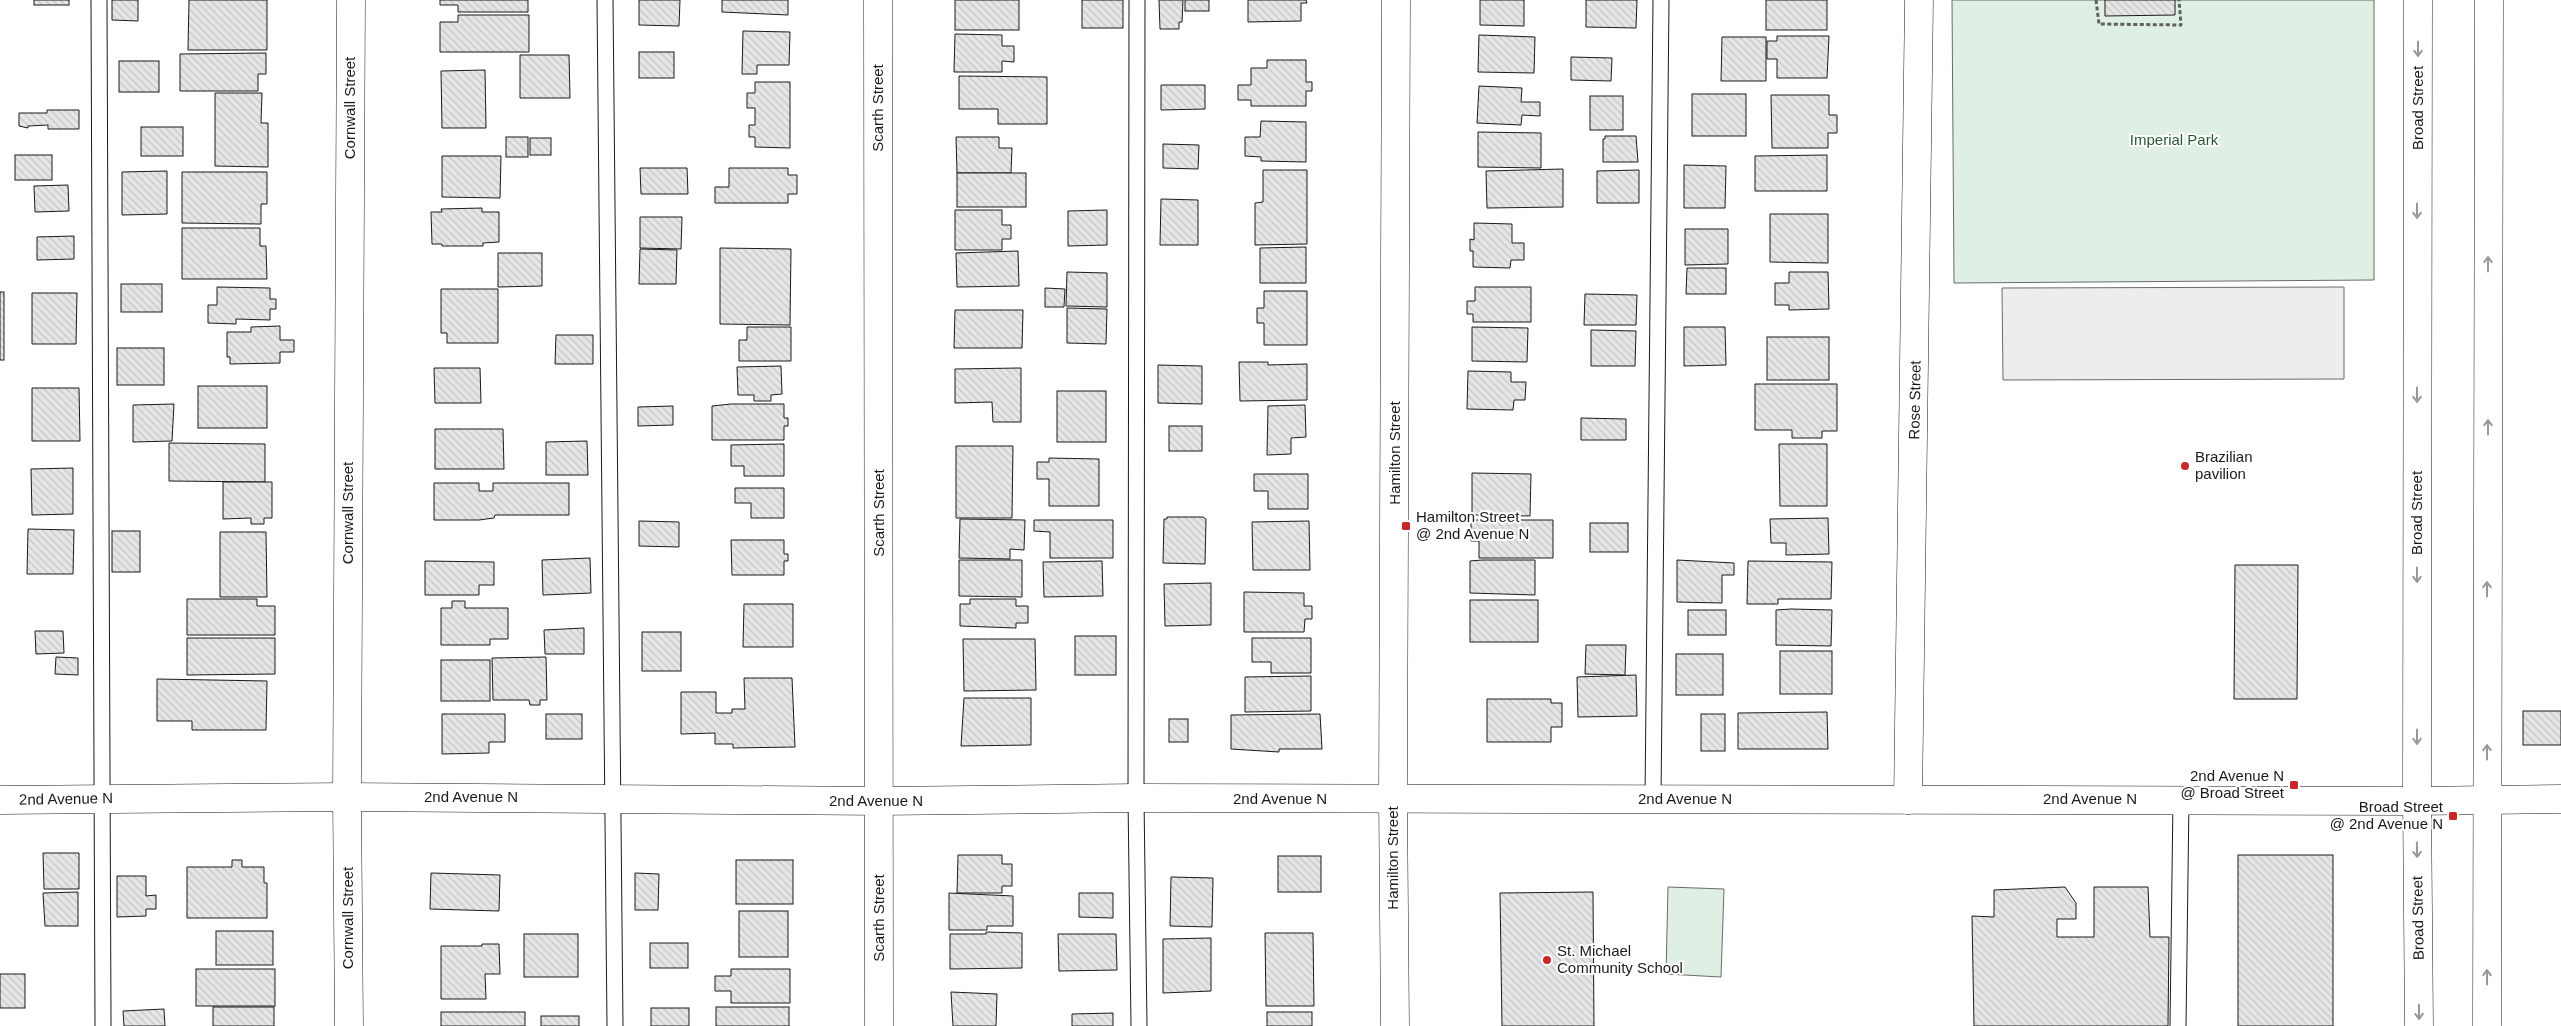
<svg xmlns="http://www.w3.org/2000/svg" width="2561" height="1026" viewBox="0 0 2561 1026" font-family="Arial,sans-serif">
  <defs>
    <pattern id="building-back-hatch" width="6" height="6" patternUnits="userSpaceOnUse" patternTransform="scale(1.25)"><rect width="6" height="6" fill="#e6e6e6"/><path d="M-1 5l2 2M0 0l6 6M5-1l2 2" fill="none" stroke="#c5c5c5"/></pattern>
  </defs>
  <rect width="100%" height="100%" fill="#fff"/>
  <g fill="#e0efe3" stroke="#6a6a6a">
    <path d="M1952,0H2374V280L1954,283Z"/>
    <path d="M1668,887L1724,889L1721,977L1666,974Z"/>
  </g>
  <path fill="#ededed" stroke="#6a6a6a" d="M2344,287V379L2003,380L2002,288Z"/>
  <g fill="url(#building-back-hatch)" stroke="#1a1a1a">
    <rect x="34" y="0" width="35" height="5"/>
    <path d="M112,0H138V21L112,20Z"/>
    <path d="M189,0H267V50H188Z"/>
    <path d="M440,0H528V12H458V5H440Z"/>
    <path d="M639,0H680L679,26L639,25Z"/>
    <path d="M722,0H788V15L722,12Z"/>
    <rect x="955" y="0" width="64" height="30"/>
    <rect x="1082" y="0" width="41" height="28"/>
    <path d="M1159,0H1183L1182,22H1179V29H1160Z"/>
    <rect x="1185" y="0" width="24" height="11"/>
    <path d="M1248,0H1306L1307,3H1301V21L1248,22Z"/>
    <path d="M1480,0H1524V26L1480,25Z"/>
    <path d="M1586,0H1637L1636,28L1586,27Z"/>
    <rect x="1766" y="0" width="61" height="30"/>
    <path d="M2105,0H2175V15L2105,16Z"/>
    <path d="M458,15H529V52H440V22H458Z"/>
    <path d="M743,31L790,32L789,65H757V74H742Z"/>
    <path d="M955,34L1002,35V46H1014V62L1002,61V72H954Z"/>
    <path d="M1479,35L1535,37L1534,73L1478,72Z"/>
    <path d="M1777,36H1829L1827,78H1777V59H1767V41H1777Z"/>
    <path d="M1722,37H1766V81H1721Z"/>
    <rect x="639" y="52" width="35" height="26"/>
    <path d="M266,53V74H258V91H180V54Z"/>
    <path d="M520,55H569L570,98H520Z"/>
    <path d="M1571,57L1612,58L1611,81L1571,80Z"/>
    <path d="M1267,60H1306V82H1312V91H1306V106H1251V100H1238V85H1251V68H1267Z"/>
    <rect x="119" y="61" width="40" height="31"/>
    <path d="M485,70L486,128H442L441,71Z"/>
    <path d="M959,76L1047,77V124H998V109H959Z"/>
    <path d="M755,82H790V148L755,147V137H749V125H755V108H747V93H755Z"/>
    <path d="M1161,85H1205V109L1161,110Z"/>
    <path d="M1479,86L1522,88L1521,102H1540V116L1522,115L1521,125L1477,123Z"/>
    <path d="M215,93H262L261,123H268V167L215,166Z"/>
    <rect x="1692" y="94" width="54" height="42"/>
    <path d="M1771,95H1829V115H1837V133H1828V148H1772Z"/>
    <rect x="1590" y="96" width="33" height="34"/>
    <path d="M47,110H79V129H48V125L28,126V128L19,126V113H47Z"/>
    <path d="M1261,121L1306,122V162L1261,161V157L1245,156V137H1260Z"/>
    <rect x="141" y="127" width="42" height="29"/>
    <path d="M1478,132L1541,133V168L1478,167Z"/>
    <path d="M1605,136H1636L1638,162H1603V139H1605Z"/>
    <rect x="506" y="137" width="22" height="20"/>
    <path d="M956,137H999V148H1012L1011,173H957Z"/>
    <rect x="530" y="138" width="21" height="17"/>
    <path d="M1163,144L1199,145L1198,169L1163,168Z"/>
    <rect x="15" y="155" width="37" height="25"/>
    <path d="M1827,155V191H1755V156Z"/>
    <path d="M442,156H501L500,198L442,197Z"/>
    <path d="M1684,165L1726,166L1725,208H1684Z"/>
    <path d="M640,168H687L688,194H641Z"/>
    <path d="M729,168H788V175H797V194H788V203H715V187H729Z"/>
    <path d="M1563,169V207L1487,208L1486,171Z"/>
    <path d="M1263,170H1307V244L1255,245V203L1263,202Z"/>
    <path d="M1639,170V203H1597V171Z"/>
    <path d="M167,171V214L122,215V172Z"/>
    <path d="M182,172H267V204H261V224L182,223Z"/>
    <rect x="957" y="173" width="69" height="34"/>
    <path d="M68,185L69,211L35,212L34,186Z"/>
    <path d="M1161,199L1198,200V245H1160Z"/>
    <path d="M482,208V212H499V242L483,243V246H442V244H432L431,212H442L441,209Z"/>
    <path d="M955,210H1002V225H1011V239H1002V250H955Z"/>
    <path d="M1107,210V245L1068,246V211Z"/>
    <path d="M1770,214H1828V263L1770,262Z"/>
    <path d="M640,217H682L681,249L640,248Z"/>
    <path d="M1474,223L1512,224V243H1524V260H1511L1510,268L1473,267V251H1470V239L1474,240Z"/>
    <path d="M182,228H260V246H266L267,279H182Z"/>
    <path d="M1685,229H1728V264L1685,265Z"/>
    <path d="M74,236V259L37,260V237Z"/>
    <path d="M1306,247V283H1260V248Z"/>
    <path d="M720,248L791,249L790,325L720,324Z"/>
    <path d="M640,249L677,250L676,284H639Z"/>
    <path d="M1018,251L1019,286L957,287L956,253Z"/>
    <path d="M498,253H542V286L498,287Z"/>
    <path d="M1687,268H1726V294H1686Z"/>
    <path d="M1067,272L1107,273V307L1066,306Z"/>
    <path d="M1789,272H1828L1829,309L1789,310V305H1775V283H1789Z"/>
    <rect x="121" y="284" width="41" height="28"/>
    <path d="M217,287L270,288V299H276V309H270V320L236,319V324L208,323V305H217Z"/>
    <path d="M1475,287H1531V322H1473V314H1467V301H1475Z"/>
    <path d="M1045,288L1065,289L1064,307H1045Z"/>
    <path d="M441,289H498V343H447V333H441Z"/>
    <path d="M1264,291H1307V345H1264V323H1257V308H1264Z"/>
    <rect x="0" y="292" width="4" height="68"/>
    <path d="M32,293H77L76,344H32Z"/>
    <path d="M1585,294L1637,295L1636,325H1584Z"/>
    <path d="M1067,308L1107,309L1106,344L1067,343Z"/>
    <path d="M955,310H1023L1022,348H954Z"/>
    <path d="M280,326V340H294V352H280V363L230,364V357H227V332H251V327Z"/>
    <path d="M747,327H791V361H739V340H747Z"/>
    <path d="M1472,327L1528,328L1527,362L1472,361Z"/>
    <path d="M1684,327H1725L1726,365L1684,366Z"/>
    <path d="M1591,330L1636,331L1635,366H1591Z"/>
    <path d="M556,335H593V364H555Z"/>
    <rect x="1767" y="337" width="62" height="43"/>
    <rect x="117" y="348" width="47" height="37"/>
    <path d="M1239,362H1268V365L1307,364V400L1240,401Z"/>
    <path d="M1158,365L1202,366V404L1158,403Z"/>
    <path d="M781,366L782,394L771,395V401H754V395H738L737,367Z"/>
    <path d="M434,368H480L481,403H435Z"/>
    <path d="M1021,368V422H993L992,402L955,403V369Z"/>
    <path d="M1468,371L1511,372V382H1526L1525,400H1514L1513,410L1467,409Z"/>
    <path d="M1755,384H1837V431H1822V438H1792V430H1755Z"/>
    <rect x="198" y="386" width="69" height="42"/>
    <path d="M32,388H79L80,441H32Z"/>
    <rect x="1057" y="391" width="49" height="51"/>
    <path d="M174,404L172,441L133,442V405Z"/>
    <path d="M731,404H784V418H788V426H784V440H712V406Z"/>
    <path d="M1305,405L1306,437L1291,438V454L1267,455L1268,406Z"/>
    <path d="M673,406V425L638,426V407Z"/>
    <path d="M1581,418L1626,419V440H1581Z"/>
    <rect x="1169" y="426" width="33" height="25"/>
    <path d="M435,429H503L504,469H435Z"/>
    <path d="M587,441L588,475H546V442Z"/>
    <path d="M169,443L265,444V482L169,481Z"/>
    <path d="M784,444V476H744V466H731V445Z"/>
    <path d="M1779,444H1827V506H1780Z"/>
    <path d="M956,446H1013L1012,518H956Z"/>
    <path d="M1049,458L1099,459V506H1049V479H1037V462H1049Z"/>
    <path d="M73,468V514L32,515L31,469Z"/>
    <path d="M1472,473L1531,474L1530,516L1472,515Z"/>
    <path d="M1254,474H1308V509H1268V491H1254Z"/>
    <path d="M223,482H272V518H264V524H251V518L223,519Z"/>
    <path d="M434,483H479V491H493V483H569V515H495L494,518L479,520H434Z"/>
    <path d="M735,488H784V518H751V503H735Z"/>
    <path d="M1167,517H1203L1206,519L1205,564L1163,563L1164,519H1167Z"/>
    <path d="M1828,518L1829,554L1786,555V543H1771L1770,519Z"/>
    <path d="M960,519L1025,520L1024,550L1010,549V559L959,558Z"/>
    <path d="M1034,520H1113V558H1050V532L1034,531Z"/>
    <path d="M1471,520H1553V558H1479V541H1471Z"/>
    <path d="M639,521L679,522V547L639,546Z"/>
    <path d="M1309,521L1310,570H1253L1252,522Z"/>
    <rect x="1590" y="523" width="38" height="29"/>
    <path d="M28,529L74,530L73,574H27Z"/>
    <rect x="112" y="531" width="28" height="41"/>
    <path d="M220,532H266L267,597H220Z"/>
    <path d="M731,540H784V554H788V561H784V575H732Z"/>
    <path d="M590,558L591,593L543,595L542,560Z"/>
    <path d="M959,560H1022V597L959,596Z"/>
    <path d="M1482,560H1535V595L1470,593V561Z"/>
    <path d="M1677,560L1734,563V575H1722V603L1677,602Z"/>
    <path d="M425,561L494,562V585H479V595H425Z"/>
    <path d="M1102,561L1103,596L1044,597L1043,562Z"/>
    <path d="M1748,561L1832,562L1831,599H1778V604H1747Z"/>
    <path d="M2235,565H2298L2297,699H2234Z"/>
    <path d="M1211,583V625L1165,626L1164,584Z"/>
    <path d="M1244,592L1304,593V606H1312V619H1305L1304,632H1244Z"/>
    <path d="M187,599H257V606H275V635H187Z"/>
    <path d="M970,599H1016V606H1028V623H1016V628L960,626V604H970Z"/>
    <rect x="1470" y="600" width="68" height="42"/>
    <path d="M452,601H465V608H508V639H490V645H441V608H452Z"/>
    <path d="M744,604H793V647H743Z"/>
    <path d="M1791,609L1832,610L1831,646L1776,645V610Z"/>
    <rect x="1688" y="610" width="38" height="25"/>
    <path d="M584,628V654H545L544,630Z"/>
    <path d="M35,631H63L64,653L36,654Z"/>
    <rect x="642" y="632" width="39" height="39"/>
    <rect x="1075" y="636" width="41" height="39"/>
    <path d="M187,638H275V674L187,675Z"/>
    <path d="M1252,638H1311V673H1271V662H1252Z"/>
    <path d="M963,639H1035L1036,690L964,691Z"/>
    <path d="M1586,645H1626L1625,675L1585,674Z"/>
    <rect x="1780" y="651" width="52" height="43"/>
    <rect x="1676" y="654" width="47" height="41"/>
    <path d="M56,657L78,658V675L55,674Z"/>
    <path d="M546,657L547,700H540V705H530L529,700H493L492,658Z"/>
    <rect x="441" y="660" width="49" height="41"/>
    <path d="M1636,675L1637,716L1578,717L1577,677Z"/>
    <path d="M1311,676V711L1245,712V677Z"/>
    <path d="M744,678H792L795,747L733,748V744H715V733L681,734V692H716V713H732V709H745Z"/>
    <path d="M157,679L267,681L266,730H192V721H157Z"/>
    <path d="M964,698H1031V745L961,746Z"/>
    <path d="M1487,699H1551V703H1562V727H1551V742H1487Z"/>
    <rect x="2523" y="711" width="38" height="34"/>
    <path d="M1827,712L1828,749H1738V713Z"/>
    <path d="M442,714H505V742H489V753L442,754Z"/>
    <rect x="546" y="714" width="36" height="25"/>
    <path d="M1320,714L1322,749H1279V752L1231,749V715Z"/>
    <rect x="1701" y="714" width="24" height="37"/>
    <rect x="1169" y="719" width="19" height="23"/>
    <path d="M43,853H79V889H44Z"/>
    <path d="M958,855H1002V864H1012V886H1002V893H957Z"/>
    <rect x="2238" y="855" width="95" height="171"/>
    <rect x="1278" y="856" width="43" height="36"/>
    <path d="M232,860H242V867H264V883H267V918H187V867H232Z"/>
    <rect x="736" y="860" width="57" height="44"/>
    <path d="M431,873L500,875L499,911L430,909Z"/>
    <path d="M635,873L659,874L658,910H635Z"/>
    <path d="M117,876H146V896L156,895V909H146V916L117,917Z"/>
    <path d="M1171,877L1213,878L1212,927L1170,926Z"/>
    <path d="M2065,887L2076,903V919H2057V937H2094V887H2148L2150,937H2169L2168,1026H1974L1972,916L1994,917V890Z"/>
    <path d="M78,892V926H45L43,893Z"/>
    <path d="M1593,892L1594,1026H1502L1500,893Z"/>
    <path d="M949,893L1013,896V926H987V930H949Z"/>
    <path d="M1079,893H1113V918L1079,917Z"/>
    <rect x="739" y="911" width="49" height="46"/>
    <rect x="216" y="931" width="57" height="34"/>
    <path d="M986,932L1022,933V968L950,969V934H986Z"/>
    <path d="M1265,933H1313L1314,1006H1266Z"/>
    <rect x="524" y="934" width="54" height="43"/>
    <path d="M1058,934H1116L1117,970L1059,971Z"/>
    <path d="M1211,938V991L1163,993V939Z"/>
    <rect x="650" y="943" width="38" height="25"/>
    <path d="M482,944H499L500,974H485L486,999H441V946H482Z"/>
    <rect x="196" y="969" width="79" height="37"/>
    <path d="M731,969H790V1003H731V991H715V976H731Z"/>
    <rect x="0" y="974" width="25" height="34"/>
    <path d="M951,992L997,994L996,1026H953Z"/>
    <rect x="213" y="1007" width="61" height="19"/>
    <rect x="716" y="1007" width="73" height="19"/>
    <rect x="651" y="1008" width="38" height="18"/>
    <path d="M164,1009L165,1026H124L123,1011Z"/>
    <rect x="441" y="1012" width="84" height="14"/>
    <rect x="1267" y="1012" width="45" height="14"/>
    <path d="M1113,1013V1026H1072V1014Z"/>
    <rect x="541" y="1016" width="38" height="10"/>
  </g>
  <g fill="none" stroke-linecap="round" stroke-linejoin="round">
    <defs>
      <g id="lane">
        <path d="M99,0L103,1026"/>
        <path d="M605,0L615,1026"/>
        <path d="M1137,0L1136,798L1139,1026"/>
        <path d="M1653,799L1661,0"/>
        <path d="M2178,1026L2181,799"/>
      </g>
      <g id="street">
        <path d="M878,0L879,1026"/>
        <path d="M0,800L347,797L879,801L1136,798L2417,801L2561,799"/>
        <path d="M1908,800L1919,0"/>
        <path d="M349,1026L347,797L351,0"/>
        <path d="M1395,1026L1393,799L1396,0"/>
      </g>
      <g id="secondary">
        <path d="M2418,0L2417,801L2419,1026"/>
        <path d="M2487,1026L2489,0"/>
      </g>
    </defs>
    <use href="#lane" stroke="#1a1a1a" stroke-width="17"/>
    <use href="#street" stroke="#1a1a1a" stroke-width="29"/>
    <use href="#secondary" stroke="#1a1a1a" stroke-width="29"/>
    <path stroke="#5f5f5f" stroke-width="3" stroke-dasharray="4 2.5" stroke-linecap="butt" d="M2096,0L2099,24L2181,25L2179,0"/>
    <use href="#lane" stroke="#fff" stroke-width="15"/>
    <use href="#street" stroke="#fff" stroke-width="28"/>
    <use href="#secondary" stroke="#fff" stroke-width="28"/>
  </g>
  <defs><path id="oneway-shaft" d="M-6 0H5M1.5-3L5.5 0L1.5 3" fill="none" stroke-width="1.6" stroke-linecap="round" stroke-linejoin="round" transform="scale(1.25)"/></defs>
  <g stroke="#989898">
    <use href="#oneway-shaft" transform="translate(2418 49) rotate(90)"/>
    <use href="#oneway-shaft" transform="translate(2417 211) rotate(90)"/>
    <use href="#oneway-shaft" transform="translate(2488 264) rotate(-90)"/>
    <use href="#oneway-shaft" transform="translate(2417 395) rotate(90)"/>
    <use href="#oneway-shaft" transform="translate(2488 427) rotate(-90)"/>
    <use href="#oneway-shaft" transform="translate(2417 575) rotate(90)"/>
    <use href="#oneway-shaft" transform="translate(2487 589) rotate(-90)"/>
    <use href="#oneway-shaft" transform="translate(2417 737) rotate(90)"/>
    <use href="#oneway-shaft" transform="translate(2487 752) rotate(-90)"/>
    <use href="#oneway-shaft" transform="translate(2417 850) rotate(89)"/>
    <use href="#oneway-shaft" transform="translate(2487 977) rotate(-90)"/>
    <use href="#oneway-shaft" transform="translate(2419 1012) rotate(89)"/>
  </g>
  <g fill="#c62828" stroke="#fff" stroke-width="2">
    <circle cx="2185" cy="466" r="5"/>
    <rect x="1401" y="521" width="10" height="10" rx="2.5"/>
    <rect x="2289" y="780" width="10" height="10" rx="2.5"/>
    <rect x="2448" y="811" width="10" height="10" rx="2.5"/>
    <circle cx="1547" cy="960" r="5"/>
  </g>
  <g text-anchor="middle" stroke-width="4" stroke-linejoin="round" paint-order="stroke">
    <g font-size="15" fill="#1a1a1a" stroke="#fff">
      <text transform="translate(350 108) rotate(-90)" y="5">Cornwall Street</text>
      <text transform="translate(878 108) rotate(-90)" y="5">Scarth Street</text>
      <text transform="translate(2418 108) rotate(-90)" y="5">Broad Street</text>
      <text transform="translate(1915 400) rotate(-89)" y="5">Rose Street</text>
      <text transform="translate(1395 453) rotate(-90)" y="5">Hamilton Street</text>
      <text transform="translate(348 513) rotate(-90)" y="5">Cornwall Street</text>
      <text transform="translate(879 513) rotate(-90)" y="5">Scarth Street</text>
      <text transform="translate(2417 513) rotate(-90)" y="5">Broad Street</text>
      <text x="471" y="802">2nd Avenue N</text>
      <text transform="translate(66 799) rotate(-1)" y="5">2nd Avenue N</text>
      <text x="1280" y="804">2nd Avenue N</text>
      <text x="1685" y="804">2nd Avenue N</text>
      <text x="2090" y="804">2nd Avenue N</text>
      <text x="876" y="806">2nd Avenue N</text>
      <text transform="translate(1393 858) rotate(-90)" y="5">Hamilton Street</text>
      <text transform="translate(348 918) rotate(-90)" y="5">Cornwall Street</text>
      <text transform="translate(879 918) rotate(-90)" y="5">Scarth Street</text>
      <text transform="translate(2418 918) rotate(-91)" y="5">Broad Street</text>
    </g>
    <g font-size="15" fill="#2b5a34" stroke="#fff">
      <text x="2174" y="145">Imperial Park</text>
    </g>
    <g font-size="15" fill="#1a1a1a" stroke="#fff" text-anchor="start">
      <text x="2195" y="462">Brazilian<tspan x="2195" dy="17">pavilion</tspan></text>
      <text x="1416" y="522">Hamilton Street<tspan x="1416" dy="17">@ 2nd Avenue N</tspan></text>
      <text x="2284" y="781" text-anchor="end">2nd Avenue N<tspan x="2284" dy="17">@ Broad Street</tspan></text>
      <text x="2443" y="812" text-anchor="end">Broad Street<tspan x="2443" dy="17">@ 2nd Avenue N</tspan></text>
      <text x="1557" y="956">St. Michael<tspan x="1557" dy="17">Community School</tspan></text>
    </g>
  </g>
</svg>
